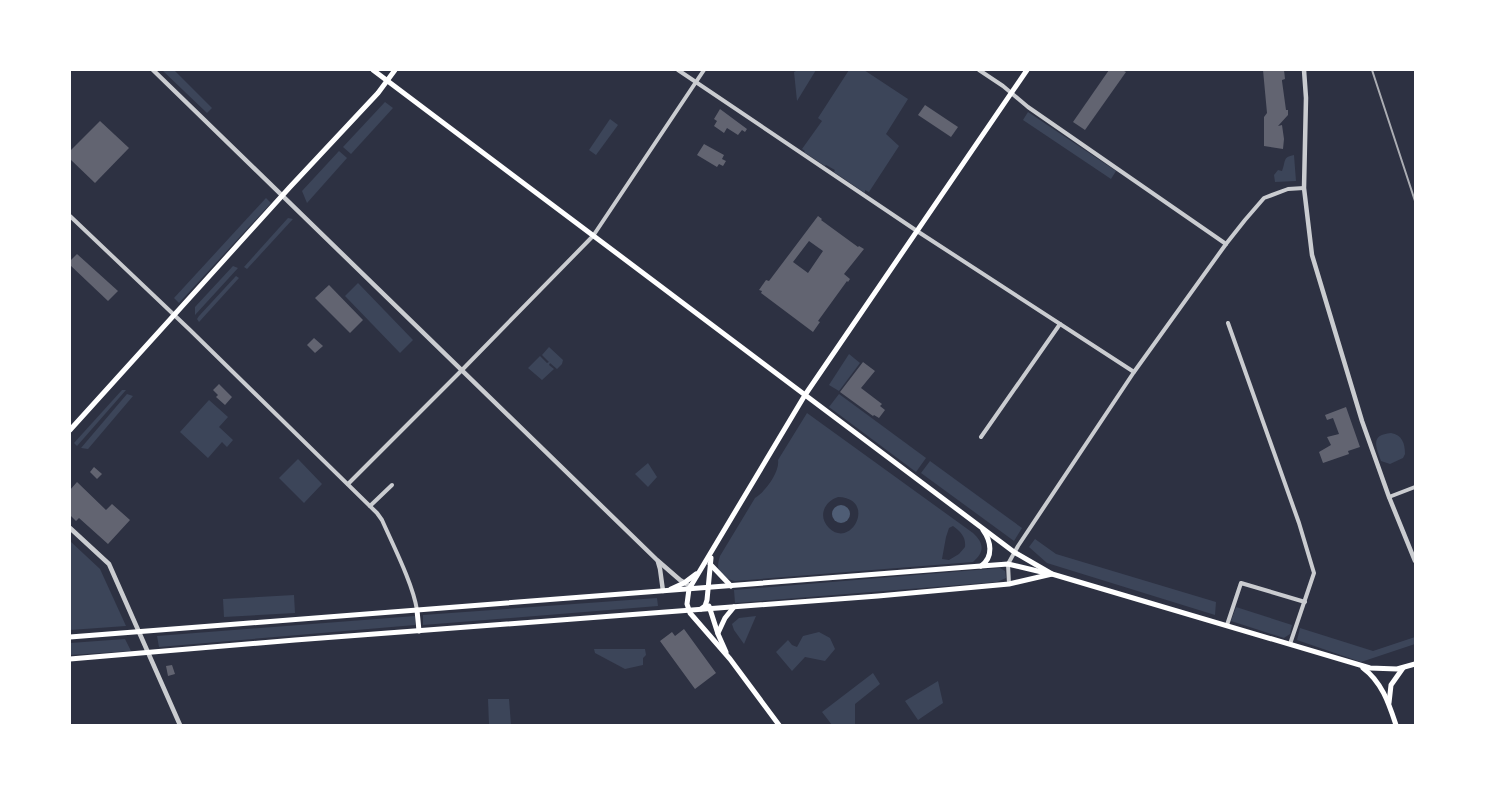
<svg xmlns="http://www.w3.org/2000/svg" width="1485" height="795" viewBox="0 0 1485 795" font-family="'Times New Roman',serif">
  <rect width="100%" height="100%" fill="#2d3142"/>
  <g fill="#3c4559" fill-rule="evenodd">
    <path d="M162,70H174L212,108L207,113Z"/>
    <path d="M798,70H816L797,101L794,72Z"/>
    <path d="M849,70H864L908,99L886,134L899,146L869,192L865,190V193L834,172L835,170L826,165L825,166L804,152L805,151L802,149L822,121L818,118Z"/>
    <path d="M385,102L393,108L351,154L343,147Z"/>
    <path d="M1028,112L1116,171L1111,179L1023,120Z"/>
    <path d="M610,119L618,125L596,155L589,150Z"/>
    <path d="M339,151L347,158L307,203L302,191Z"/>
    <path d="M1294,155L1296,181L1275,182L1274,175L1278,170L1282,171C1286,162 1282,157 1294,155Z"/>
    <path d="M266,198L271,203L179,303L174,298Z"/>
    <path d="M288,218L293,219L247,269L244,267Z"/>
    <path d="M233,266L238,268L195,315V307Z"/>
    <path d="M236,276L239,278L199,322L197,319L199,316Z"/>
    <path d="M358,283L413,340L400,353L345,296Z"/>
    <path d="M549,347L563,360L562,364L557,369L550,363L549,365L554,369L542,380L528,368L540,356L547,363L549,362L542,355Z"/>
    <path d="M849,354L860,363L839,391L829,385Z"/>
    <path d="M122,390H126L77,446L74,443Z"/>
    <path d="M127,394L133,396L88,449L81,448Z"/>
    <path d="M839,394L926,458L916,472L829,407Z"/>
    <path d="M209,400L228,417L219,427L233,440L227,447L222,442L208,458L180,432Z"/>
    <path d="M807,413L973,533C984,543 985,552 973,562L735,581C720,578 715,571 720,556L755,498C765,492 780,472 778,460ZM838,497C877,498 852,550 829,528C817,516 825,501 838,497ZM953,526C961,532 966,537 965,547L959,554L949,560L942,559L946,537L949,528Z"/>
    <path d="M1391,433C1402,435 1405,443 1405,454L1403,458L1390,464L1381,461C1376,446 1370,435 1391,433Z"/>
    <path d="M298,459L322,484L304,503L279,478Z"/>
    <path d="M930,461L1022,528L1014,541L921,473Z"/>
    <path d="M648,463L657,477L648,487L635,474Z"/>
    <path d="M1035,539L1056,554L1216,602L1215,615L1047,563L1029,547Z"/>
    <path d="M70,541L100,569L126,626L70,630Z"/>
    <path d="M1000,568L1005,571L1006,578L997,582L735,603L734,590Z"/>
    <path d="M294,595L295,613L224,617L223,599Z"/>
    <path d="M657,598L658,606L423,625V615Z"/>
    <path d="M1236,607L1292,625L1290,634L1284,638L1231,621Z"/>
    <path d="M415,616V625L159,647L157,636Z"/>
    <path d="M756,616L744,644L734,630L732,624L739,618Z"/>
    <path d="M1300,628L1373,651L1415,637V644L1361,662L1297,640Z"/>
    <path d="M819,632L830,638L835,649L825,661L805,657L792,671L776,652L788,640L792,645L797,647L803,636Z"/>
    <path d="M125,639L131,651L70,655V643Z"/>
    <path d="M594,649H645L646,655L643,658V665L625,669L595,653Z"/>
    <path d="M873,673L880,684L855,704V725H832L822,712Z"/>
    <path d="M938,681L943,703L918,720L905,701Z"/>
    <path d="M488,699H509L511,725H489Z"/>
  </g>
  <circle fill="#4f5d75" cx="841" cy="514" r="9"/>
  <g fill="#626471" fill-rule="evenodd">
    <path d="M1109,70H1122L1126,72L1085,130L1073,122Z"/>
    <path d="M1263,70H1284L1285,79L1282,80V81L1286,110H1288V115L1278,126L1282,125L1284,139L1283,149L1264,146V117L1267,113Z"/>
    <path d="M925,105L958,127L951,137L918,115Z"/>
    <path d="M720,109L747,129L745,132L742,130L738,135L727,128L724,133L714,126L717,121L714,119Z"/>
    <path d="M100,121L129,148L95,183L70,159V151Z"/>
    <path d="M704,144L724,155L722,159L726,161L723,166L719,164L717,167L697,155Z"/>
    <path d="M818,216L822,219L821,220L858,247L859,246L864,249L844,274L850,279L848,282L847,281L818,321L820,322L813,332L761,293L762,291L759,290L766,280L769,281ZM809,241L823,251L808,273L793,262Z"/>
    <path d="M77,254L118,291L108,301L70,265V261Z"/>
    <path d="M329,285L363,320L350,333L315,298Z"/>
    <path d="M314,338L323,346L315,353L307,345Z"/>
    <path d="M863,362L875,371L861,388L882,404L880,406L885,410L879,418L874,415L873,416L840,392Z"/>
    <path d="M219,384L232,397L225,405L216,397L218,395L213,390Z"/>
    <path d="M1346,407L1360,447L1348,451L1349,454L1323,463L1319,452L1331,445L1327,437L1339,434L1333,418L1327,420L1325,415Z"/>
    <path d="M94,467L102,474L97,479L90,472Z"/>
    <path d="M77,482L106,510L112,504L130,520L108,544L79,518L76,521L70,515V490Z"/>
    <path d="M684,629L716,673L695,689L660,641L672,632L675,636Z"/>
    <path d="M172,665L175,674L168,676L166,666Z"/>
  </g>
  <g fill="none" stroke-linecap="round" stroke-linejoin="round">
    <g stroke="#caccd0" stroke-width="4">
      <path d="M678,70L917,231L1134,372"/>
      <path d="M979,70L1003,86L1028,107L1226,244"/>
      <path d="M70,216L190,330L377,513L382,520C393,545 413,584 417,610"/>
      <path d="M1228,323L1299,523L1314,573L1290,644"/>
      <path d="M981,437L1060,324"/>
      <path d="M348,484L462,370L593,236L704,70"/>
      <path d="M1389,497L1415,487"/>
      <path d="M370,506L392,485"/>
      <path d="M1009,584L1008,564L1018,546L1134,372L1226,244L1245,220L1264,198L1288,189L1304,188"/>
      <path d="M1227,625L1241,583L1305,602"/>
    </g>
    <g stroke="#caccd0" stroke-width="4.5">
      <path d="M153,70L657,560L680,580L693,588"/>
      <path d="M1304,70L1306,98L1304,188L1312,255L1362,421L1389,497L1415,561"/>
      <path d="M70,528L109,564L180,725"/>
      <path d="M658,562L660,569L663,591"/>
    </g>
    <g stroke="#fff" stroke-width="5">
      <path d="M373,70L1014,552L1052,574L1370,668L1397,669L1415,664"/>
      <path d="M70,430L290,187L378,93L395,70"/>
      <path d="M710,564L731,586"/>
      <path d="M981,566C994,557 991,541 983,530"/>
      <path d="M671,589L684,583L696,574"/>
      <path d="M709,606L718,634L726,652"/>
      <path d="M701,609L705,606L707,600L711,558"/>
      <path d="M417,610L419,631"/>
      <path d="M718,633L725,618L734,607"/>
      <path d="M70,637L981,566L1008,564L1046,573"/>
      <path d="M70,659L295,640L878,596L1009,584L1052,574"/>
      <path d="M1363,668C1382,682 1389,704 1396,725"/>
      <path d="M1389,703L1391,685L1403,668"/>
      <path d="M779,725L730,659L690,613L687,604L689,589L805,395L1027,70"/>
    </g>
    <path stroke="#abadb3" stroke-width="2" d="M1372,70L1415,201"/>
  </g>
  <rect width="1485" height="795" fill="none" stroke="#ffffff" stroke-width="142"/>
</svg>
